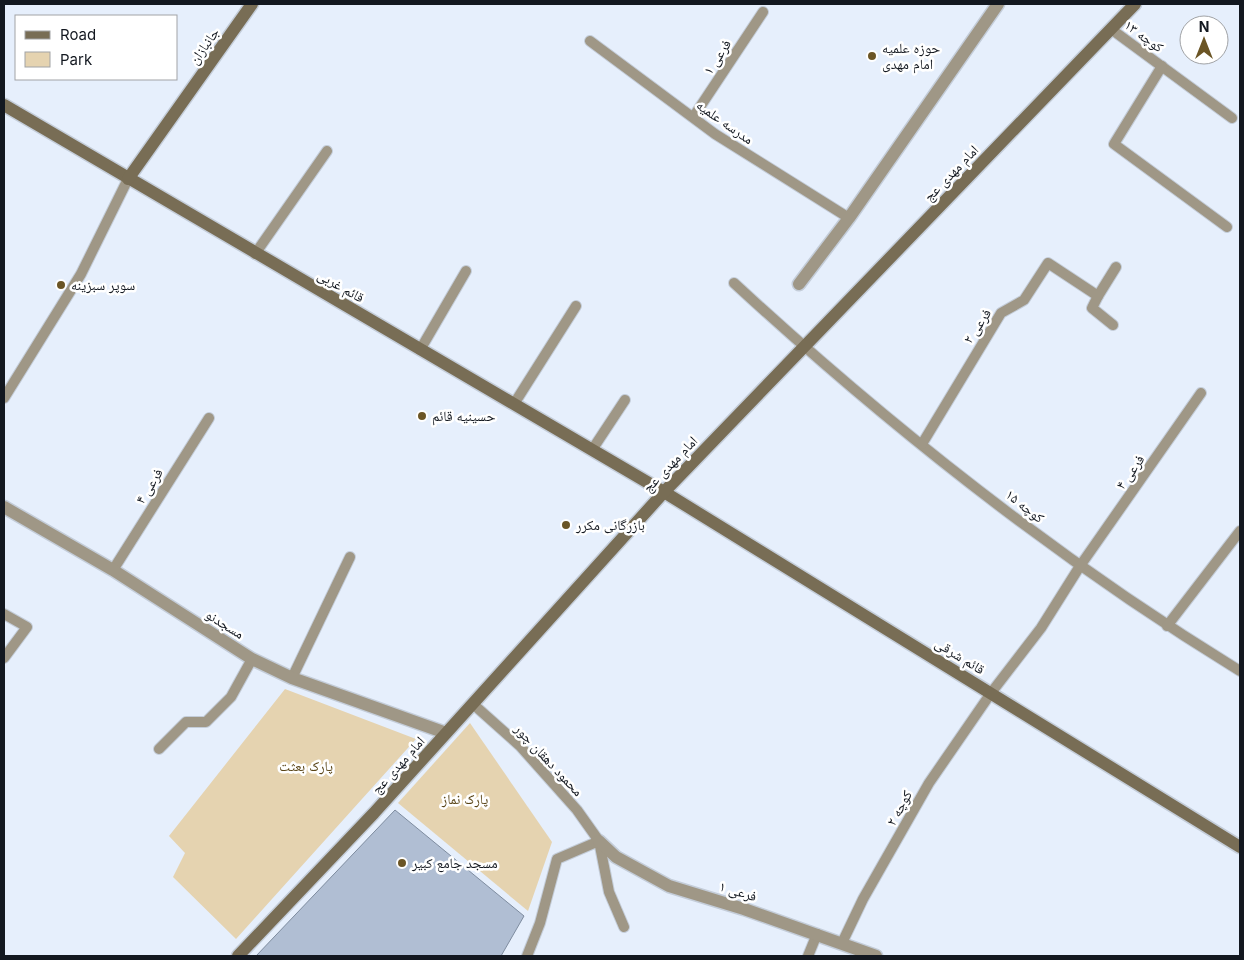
<svg xmlns="http://www.w3.org/2000/svg" width="1244" height="960" viewBox="0 0 1244 960" font-family="Inter,'Noto Naskh Arabic',sans-serif">
  <rect width="100%" height="100%" fill="#e6effc"/>
  <g fill="#e5d3b0">
    <path d="M285,689L416,739L236,939L173,877L185,853L169,836Z"/>
    <path d="M470,723L552,842L528,911L398,803Z"/>
  </g>
  <path fill="#b0bed3" stroke="#7e8c9f" d="M395,810L524,916L501,956H256Z"/>
  <g fill="none" stroke-linecap="round" stroke-linejoin="round">
    <defs>
      <g id="lane">
        <path d="M1111,29L1232,118"/>
        <path d="M590,41L715,134L849,218"/>
        <path d="M1162,66L1114,144L1227,227"/>
        <path d="M694,116L763,12"/>
        <path d="M255,254L327,151"/>
        <path d="M734,283C890,427 1059,560 1240,671"/>
        <path d="M1098,296L1092,308L1113,325"/>
        <path d="M420,350L466,271"/>
        <path d="M4,398L81,274L128,179"/>
        <path d="M514,404L576,306"/>
        <path d="M922,444L1001,313L1024,300L1048,263L1098,296L1116,267"/>
        <path d="M592,450L625,400"/>
        <path d="M113,570L209,418"/>
        <path d="M4,614L27,627L4,658"/>
        <path d="M1167,626L1240,531"/>
        <path d="M292,678L350,557"/>
        <path d="M473,704L520,746L577,810L599,841"/>
        <path d="M159,749L186,722H206L231,697L252,659"/>
        <path d="M842,943L863,899L929,783L991,693L1041,628L1080,566L1201,393"/>
        <path d="M527,956L540,923L557,859L599,841L609,892L624,927"/>
        <path d="M808,956L817,934"/>
      </g>
      <g id="street">
        <path d="M799,284L849,218L998,4"/>
        <path d="M4,507L113,570L252,659L292,678L446,733"/>
        <path d="M599,841L616,857L669,886L744,909L876,956"/>
      </g>
      <g id="secondary">
        <path d="M4,105L664,492L1240,847"/>
        <path d="M128,179L252,4"/>
        <path d="M238,956L374,813L664,492L1135,4"/>
      </g>
    </defs>
    <use href="#lane" stroke="#c4cdd9" stroke-width="12"/>
    <use href="#street" stroke="#c4cdd9" stroke-width="15"/>
    <use href="#secondary" stroke="#c4cdd9" stroke-width="15"/>
    <use href="#lane" stroke="#9f9786" stroke-width="10"/>
    <use href="#street" stroke="#9f9786" stroke-width="12"/>
    <use href="#secondary" stroke="#786d55" stroke-width="12"/>
  </g>
  <g fill="#6b5525" stroke="#fff" stroke-width="2">
    <circle cx="872" cy="56" r="5"/>
    <circle cx="61" cy="285" r="5"/>
    <circle cx="422" cy="416" r="5"/>
    <circle cx="566" cy="525" r="5"/>
    <circle cx="402" cy="863" r="5"/>
  </g>
  <g text-anchor="middle" stroke-width="5" stroke-linejoin="round" paint-order="stroke">
    <g font-size="14" fill="#131820" stroke="#fff">
      <text transform="translate(1144 36) rotate(36)" y="5">کوچه ۱۳</text>
      <text transform="translate(204 46) rotate(-55)" y="5">جانبازان</text>
      <text transform="translate(717 57) rotate(-57)" y="5">فرعی ۱</text>
      <text transform="translate(725 122) rotate(35)" y="5">مدرسه علمیه</text>
      <text transform="translate(951 173) rotate(-46)" y="5">امام مهدی عج</text>
      <text transform="translate(341 286) rotate(30)" y="5">قائم غربی</text>
      <text transform="translate(977 326) rotate(-56)" y="5">فرعی ۲</text>
      <text transform="translate(670 464) rotate(-46)" y="5">امام مهدی عج</text>
      <text transform="translate(1130 472) rotate(-55)" y="5">فرعی ۴</text>
      <text transform="translate(149 486) rotate(-58)" y="5">فرعی ۴</text>
      <text transform="translate(1025 506) rotate(38)" y="5">کوچه ۱۵</text>
      <text transform="translate(225 624) rotate(32)" y="5">مسجدنو</text>
      <text transform="translate(960 656) rotate(32)" y="5">قائم شرقی</text>
      <text transform="translate(549 760) rotate(47)" y="5">محمود دهقان چور</text>
      <text transform="translate(398 765) rotate(-48)" y="5">امام مهدی عج</text>
      <text transform="translate(899 808) rotate(-61)" y="5">کوچه ۲</text>
      <text transform="translate(738 891) rotate(17)" y="5">فرعی ۱</text>
    </g>
    <g font-size="14" fill="#131820" stroke="#fff" text-anchor="start">
      <text x="882" y="53">حوزه علمیه<tspan x="882" dy="16">امام مهدی</tspan></text>
      <text x="71" y="290">سوپر سبزینه</text>
      <text x="432" y="421">حسینیه قائم</text>
      <text x="576" y="530">بازرگانی مکرر</text>
      <text x="412" y="868">مسجد جامع کبیر</text>
    </g>
    <g font-size="14" fill="#594416" stroke="#fff">
      <text x="306" y="771">پارک بعثت</text>
      <text x="465" y="804">پارک نماز</text>
    </g>
  </g>
  <rect width="1244" height="960" fill="none" stroke="#131820" stroke-width="10"/>
  <rect x="15" y="15" width="162" height="65" fill="#ffffff" stroke="#a1a3a6"/>
  <rect x="25" y="31" width="25" height="8" fill="#786d55" stroke="#a1a3a6"/>
  <text x="60" y="40" font-size="15" fill="#131820">Road</text>
  <rect x="25" y="52" width="25" height="15" fill="#e5d3b0" stroke="#a1a3a6"/>
  <text x="60" y="65" font-size="15" fill="#131820">Park</text>
  <g transform="translate(1204 40)"><circle r="24" fill="#ffffff" stroke="#a1a3a6"/>
  <path d="M0-4L9 19L0 12L-9 19Z" fill="#6b5525"/>
  <text y="-8" font-size="14" font-weight="bold" text-anchor="middle" fill="#131820">N</text>
  </g>
</svg>
